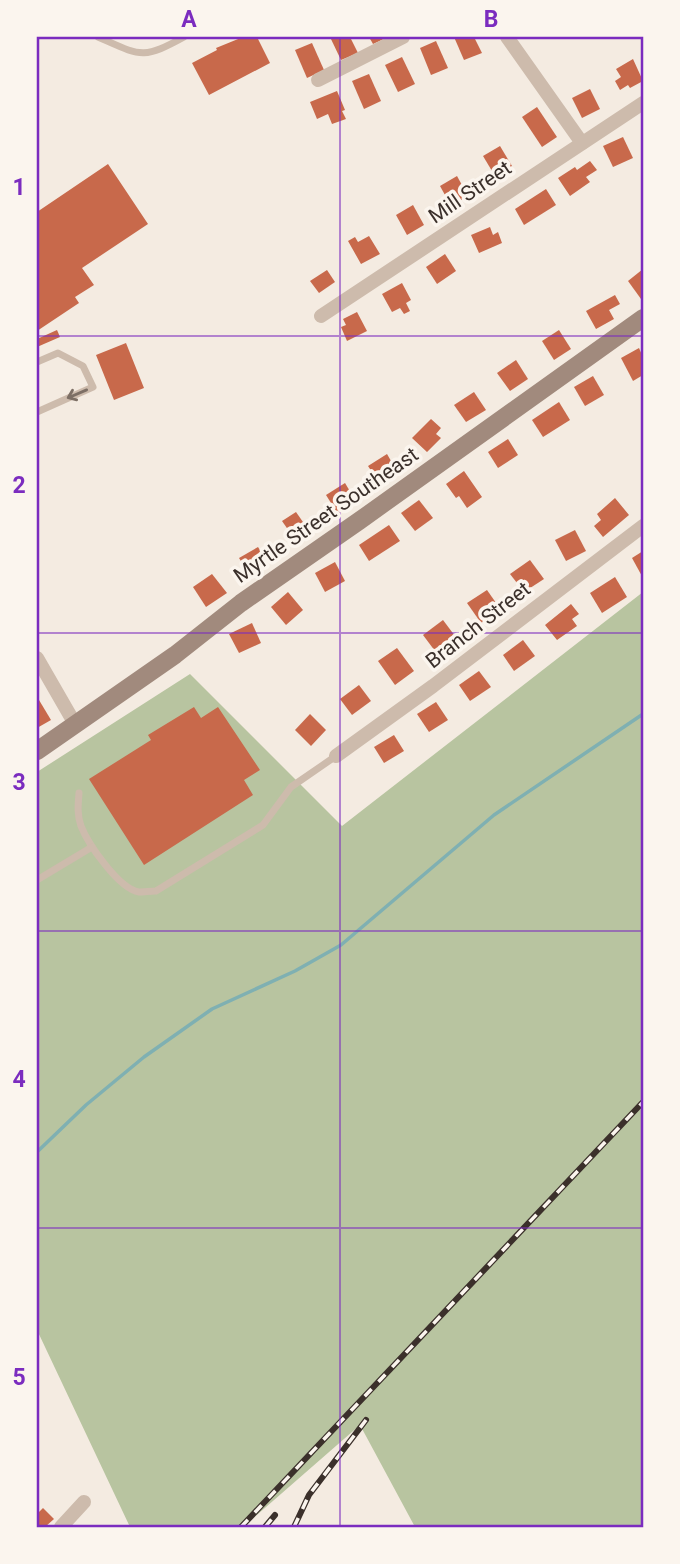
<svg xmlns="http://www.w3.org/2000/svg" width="680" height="1564" viewBox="0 0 680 1564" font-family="Roboto,sans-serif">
  <rect width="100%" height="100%" fill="#f4ebe1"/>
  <path fill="#b8c4a0" d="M643,592V1527H415L360,1425L243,1527H130L37,1330V772L190,674L342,826Z"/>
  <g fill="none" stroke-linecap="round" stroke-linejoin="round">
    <path stroke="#7fb0b2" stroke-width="3.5" d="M37,1152L86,1105L144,1057L212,1009L295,971L341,945L494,815L643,714"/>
  </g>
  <g fill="#c8694b">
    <path d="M243,37H257L270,63L209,95L192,63L217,50L216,48Z"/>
    <path d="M330,37H350L358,53L341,60Z"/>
    <path d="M369,37H388L373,44Z"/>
    <path d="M454,37H474L482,53L464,60Z"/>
    <path d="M436,41L448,68L431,75L420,48Z"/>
    <path d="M312,43L324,70L307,78L295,50Z"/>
    <path d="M402,57L415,84L398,92L385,65Z"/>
    <path d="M633,59L643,81L630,88L628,85L620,90L615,81L621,77L616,69Z"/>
    <path d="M369,74L381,101L364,109L352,81Z"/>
    <path d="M590,89L600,109L582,118L572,98Z"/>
    <path d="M337,91L345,110L342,111L346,119L332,124L328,114L317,119L310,102Z"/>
    <path d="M537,107L557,137L542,147L522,117Z"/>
    <path d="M623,137L633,158L613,167L603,146Z"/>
    <path d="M500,146L512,166L495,176L483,156Z"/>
    <path d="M590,161L597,170L586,177L590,182L570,196L558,178L575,167L577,170Z"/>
    <path d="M108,164L148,224L82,268L94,285L75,297L79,303L37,331V212Z"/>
    <path d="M457,176L468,196L451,206L440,186Z"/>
    <path d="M546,189L556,205L524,225L515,209Z"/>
    <path d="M413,205L424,225L407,235L396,215Z"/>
    <path d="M490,227L493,235L498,232L502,243L479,253L471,235Z"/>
    <path d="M369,236L380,254L361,264L348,241L355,237L358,242Z"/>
    <path d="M445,254L456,271L437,284L426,267Z"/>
    <path d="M643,269V297L641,299L628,281Z"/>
    <path d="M327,270L335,282L319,293L310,281Z"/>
    <path d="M402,283L411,300L406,303L410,311L404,314L400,308L392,312L382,294Z"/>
    <path d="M615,295L620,304L609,310L614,319L596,329L586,311Z"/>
    <path d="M357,312L367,331L347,341L341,327L346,325L343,319Z"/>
    <path d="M57,330L60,337L37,347V339Z"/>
    <path d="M559,330L571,349L554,360L542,341Z"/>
    <path d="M126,343L144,388L114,400L96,355Z"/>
    <path d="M639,348L643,357V375L633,381L621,358Z"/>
    <path d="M516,360L528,379L510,391L497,373Z"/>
    <path d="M593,376L604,395L585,406L574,387Z"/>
    <path d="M474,392L486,410L466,422L454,405Z"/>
    <path d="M559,402L570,420L543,437L532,420Z"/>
    <path d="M431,419L441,428L436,434L441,438L427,452L412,438Z"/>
    <path d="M508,439L518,455L498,468L488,452Z"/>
    <path d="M387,454L398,473L391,477L389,474L378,481L368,466Z"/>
    <path d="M464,471L482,497L467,508L459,496L456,498L446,484Z"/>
    <path d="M345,483L357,503L338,514L326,495Z"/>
    <path d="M615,498L629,515L603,537L594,526L601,520L597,514Z"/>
    <path d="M419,500L433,518L415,531L401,513Z"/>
    <path d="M296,512L312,535L298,544L282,521Z"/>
    <path d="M389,525L400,541L369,561L359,545Z"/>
    <path d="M575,530L586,551L566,561L555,540Z"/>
    <path d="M258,547L269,565L251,577L239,558Z"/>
    <path d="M643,551V578L632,558Z"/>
    <path d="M530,560L544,579L524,592L510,574Z"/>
    <path d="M335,562L345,581L325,592L315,573Z"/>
    <path d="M212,574L227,593L206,607L193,587Z"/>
    <path d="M615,577L627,597L602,613L590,593Z"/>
    <path d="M487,590L501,610L481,623L467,603Z"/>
    <path d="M288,592L303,610L286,625L271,607Z"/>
    <path d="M571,604L579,614L572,619L577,626L557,640L545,625Z"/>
    <path d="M443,620L458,640L438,655L423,635Z"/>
    <path d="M252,623L261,643L239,653L229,634Z"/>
    <path d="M523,640L535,656L514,671L503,655Z"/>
    <path d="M397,648L414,671L395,685L378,661Z"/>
    <path d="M479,671L491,687L470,701L459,685Z"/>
    <path d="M359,685L371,701L352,715L340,699Z"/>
    <path d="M39,700L51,720L37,728V702Z"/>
    <path d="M436,702L448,720L429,732L417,714Z"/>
    <path d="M194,707L201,718L218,707L260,770L244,780L253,795L144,865L89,779L151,740L148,735Z"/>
    <path d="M310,714L326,730L311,746L295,730Z"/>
    <path d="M394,735L404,751L384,763L374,747Z"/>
    <path d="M43,1508L54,1519L45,1527H37V1514Z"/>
  </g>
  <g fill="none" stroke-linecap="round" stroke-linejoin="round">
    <g stroke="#cdbbac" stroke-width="7">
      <path d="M98,37C141,56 142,60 184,37"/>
      <path d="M37,362L58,353L83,366L93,387L37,412"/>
      <path d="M79,793C78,805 77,815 81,826C88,844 119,889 139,892C144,892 151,891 156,891L263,825L291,787L336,756"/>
      <path d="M37,880L92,847"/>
    </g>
    <g stroke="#cdbbac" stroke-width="14">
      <path d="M507,37L582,143"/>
      <path d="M318,80L403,37"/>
      <path d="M321,316L643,103"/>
      <path d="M37,658L75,724"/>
      <path d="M336,756L433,686L643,526"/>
      <path d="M61,1527L84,1502"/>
    </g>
    <path stroke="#a18a7d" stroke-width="18" d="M37,751L175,655L241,603L359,521L643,318"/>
    <defs>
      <g id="rail">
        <path d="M241,1527L643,1102"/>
        <path d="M265,1527L275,1515"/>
        <path d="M294,1527L309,1495L366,1420"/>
      </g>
    </defs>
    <use href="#rail" stroke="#3b302b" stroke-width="6"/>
    <use href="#rail" stroke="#fbf5ee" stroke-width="3.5" stroke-dasharray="10" stroke-linecap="butt"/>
  </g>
  <defs><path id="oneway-shaft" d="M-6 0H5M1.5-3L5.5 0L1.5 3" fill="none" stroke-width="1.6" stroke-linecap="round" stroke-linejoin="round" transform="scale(1.75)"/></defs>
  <use stroke="#7d6f65" href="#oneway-shaft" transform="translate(77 394) rotate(157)"/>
  <path fill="none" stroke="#7b2cbf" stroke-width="2" stroke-opacity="0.55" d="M340,37V1527M37,336H643M37,633H643M37,931H643M37,1228H643"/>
  <g text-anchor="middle" stroke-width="7" stroke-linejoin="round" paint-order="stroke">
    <g font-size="21" fill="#3b302b" stroke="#fbf5ee">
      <text transform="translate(470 192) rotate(-34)" y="7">Mill Street</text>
      <text transform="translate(326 515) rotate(-35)" y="7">Myrtle Street Southeast</text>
      <text transform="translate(478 625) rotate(-38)" y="7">Branch Street</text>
    </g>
  </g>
  <rect width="680" height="1564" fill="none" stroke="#fbf5ee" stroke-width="77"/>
  <rect x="38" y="38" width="604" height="1488" fill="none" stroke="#7b2cbf" stroke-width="2.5"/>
  <g font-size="23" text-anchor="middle" font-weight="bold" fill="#7b2cbf">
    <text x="189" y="27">A</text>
    <text x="491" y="27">B</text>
    <text x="19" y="195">1</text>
    <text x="19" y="493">2</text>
    <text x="19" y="790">3</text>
    <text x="19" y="1087">4</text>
    <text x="19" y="1385">5</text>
  </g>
</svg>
